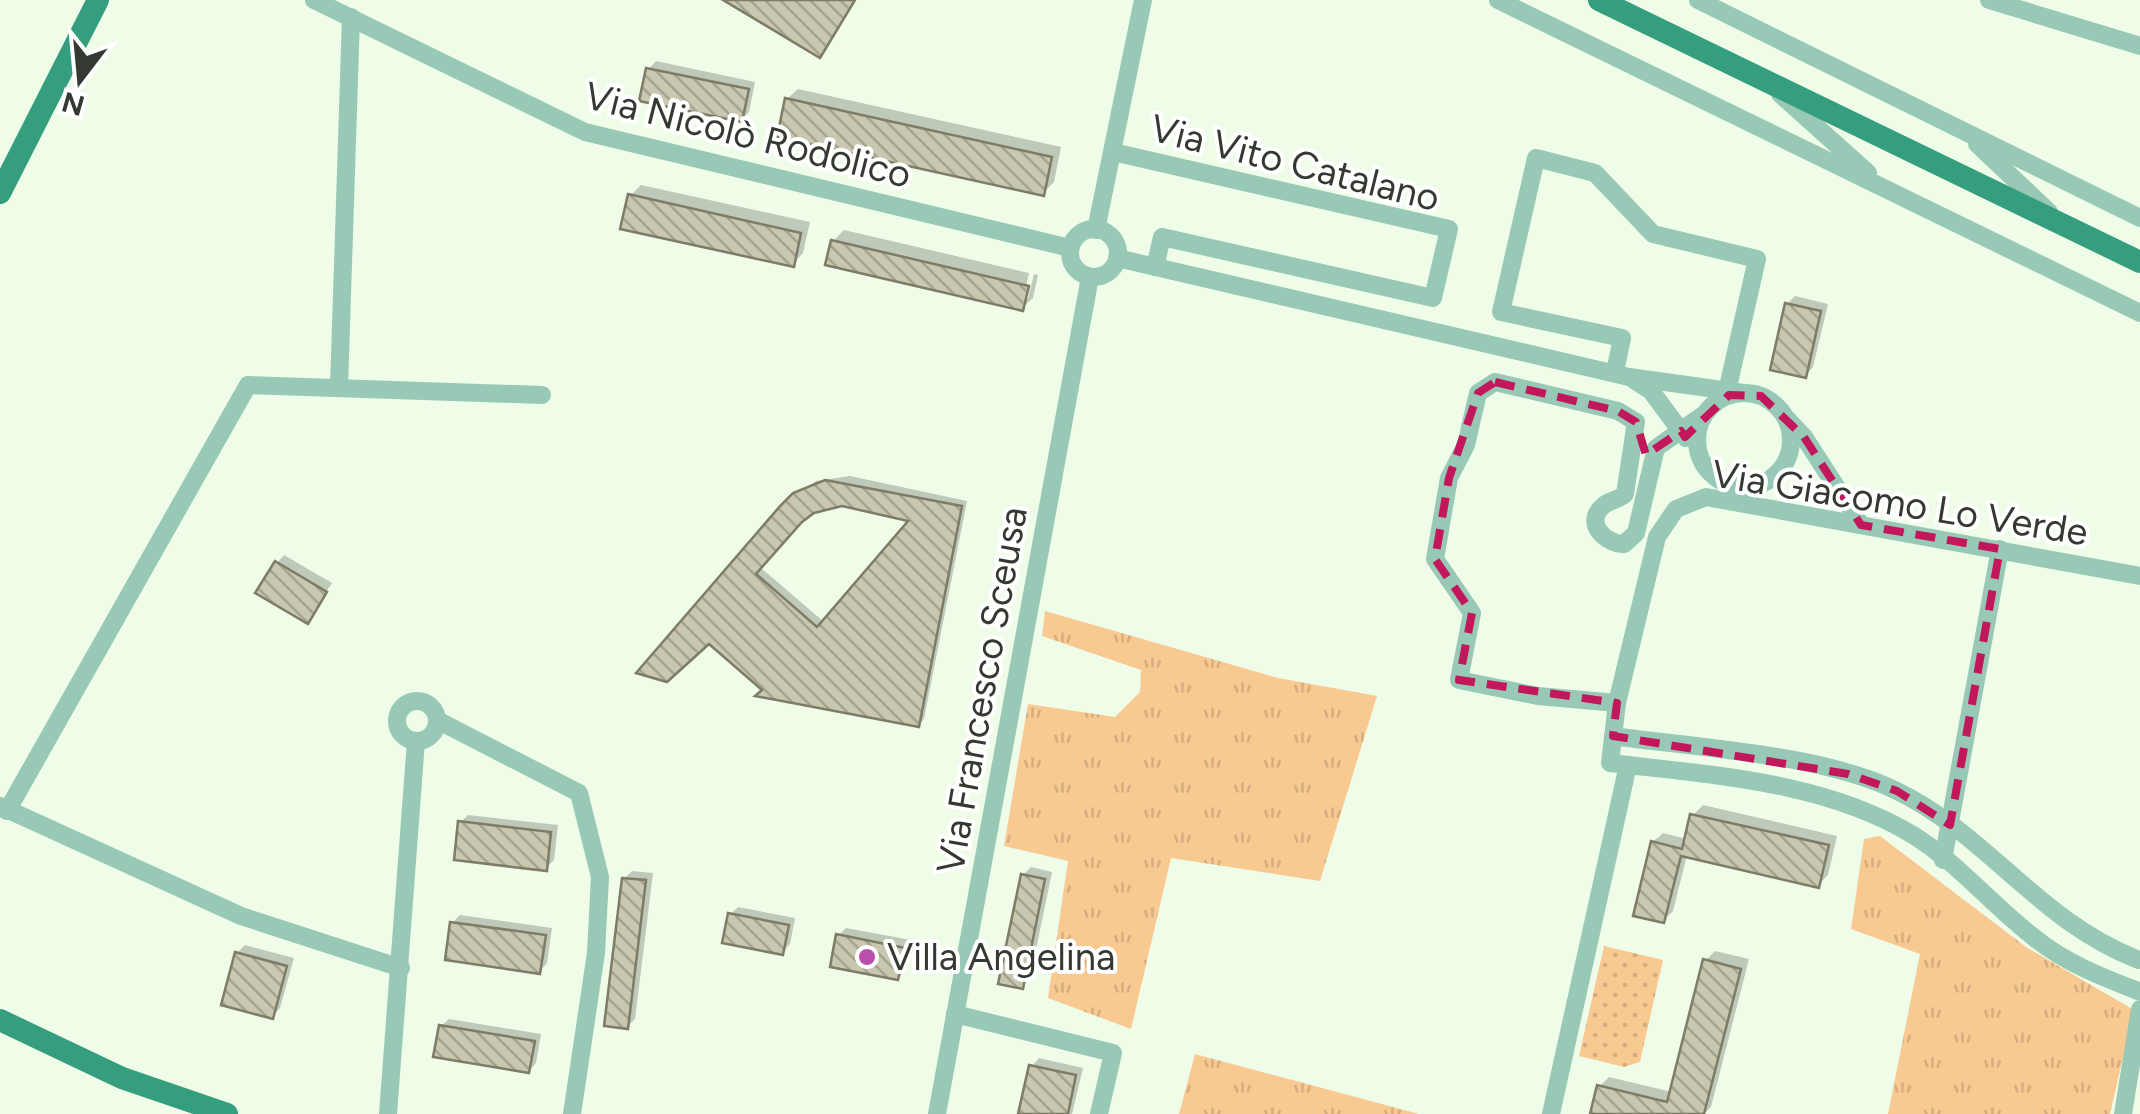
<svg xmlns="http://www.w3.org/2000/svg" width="2140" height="1114" viewBox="0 0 2140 1114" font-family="Figtree,sans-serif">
  <defs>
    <pattern id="grass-tufts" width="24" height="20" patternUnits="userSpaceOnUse" patternTransform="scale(2.5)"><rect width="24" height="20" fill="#f8c991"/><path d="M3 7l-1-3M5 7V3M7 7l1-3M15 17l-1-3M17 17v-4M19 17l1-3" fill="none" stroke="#d5ad7e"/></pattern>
    <pattern id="park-dots" width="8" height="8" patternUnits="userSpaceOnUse" patternTransform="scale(2.5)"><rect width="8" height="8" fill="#f8c991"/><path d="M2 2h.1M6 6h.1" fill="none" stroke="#d5ad7e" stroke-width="1.8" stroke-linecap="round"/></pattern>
    <pattern id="building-back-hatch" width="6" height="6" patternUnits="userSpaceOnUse" patternTransform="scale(2.5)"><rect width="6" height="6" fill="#c9c7b0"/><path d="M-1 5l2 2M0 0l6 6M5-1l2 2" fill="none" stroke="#a4a390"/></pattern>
  </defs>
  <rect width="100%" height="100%" fill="#eefce8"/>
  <g fill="url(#grass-tufts)">
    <path d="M1045,611L1278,678L1377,696L1320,881L1171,858L1131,1029L1048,998L1068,861L1004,846L1028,704L1115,717L1140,692L1141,670L1042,636Z"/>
    <path d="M1880,836L2026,947L2134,1010L2110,1114H1888L1920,954L1851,929L1864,839Z"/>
    <path d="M1195,1054L1419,1114H1179Z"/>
  </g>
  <path fill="url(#park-dots)" d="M1604,946L1663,960L1640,1062L1624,1067L1579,1056Z"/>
  <g fill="#0003" fill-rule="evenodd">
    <path d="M656,61L755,82L749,112L741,120L649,69Z"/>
    <path d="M798,89L1061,147L1054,182L1043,193L787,99Z"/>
    <path d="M641,185L810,222L803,253L793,264L630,196Z"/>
    <path d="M844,230L1029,273L1023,299H1028L1034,274L1038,275L1033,298L1022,308L833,241Z"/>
    <path d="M1795,296L1828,304L1813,367L1806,375L1787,304Z"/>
    <path d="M850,476L967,501L924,719L919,725L765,689L709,641L790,499L816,481ZM842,503L913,519L824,622L760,567L813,510Z"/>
    <path d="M284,555L332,583L307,621L277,563Z"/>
    <path d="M1703,805L1837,836L1828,875L1818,885L1687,855L1673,911L1663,921L1653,842L1663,833L1687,839L1693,815Z"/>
    <path d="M468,815L558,825L554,860L546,868L460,823Z"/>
    <path d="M1031,867L1052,872L1030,979L1022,986L1023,875Z"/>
    <path d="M632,871L653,873L635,1019L628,1026L624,879Z"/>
    <path d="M738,907L795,918L790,944L782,952L730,915Z"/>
    <path d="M460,915L552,928L547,963L540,971L452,923Z"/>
    <path d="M846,928L911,940L905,970L898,978L838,936Z"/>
    <path d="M245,945L294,958L280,1008L273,1016L237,953Z"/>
    <path d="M1715,951L1749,959L1711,1107L1704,1114H1593L1599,1087L1609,1077L1672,1092L1706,960Z"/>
    <path d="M449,1019L541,1034L536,1063L529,1071L441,1026Z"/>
    <path d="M1039,1058L1083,1068L1072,1114H1021L1032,1066Z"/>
  </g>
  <g fill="url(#building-back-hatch)" stroke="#7e7c67" stroke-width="2.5" fill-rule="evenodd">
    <path d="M723,0H855L820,58Z"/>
    <path d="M646,68L749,89L742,122L639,101Z"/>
    <path d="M785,98L1052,157L1044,196L777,137Z"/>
    <path d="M628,194L801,233L794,267L620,229Z"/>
    <path d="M831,240L1029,286L1023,311L825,265Z"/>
    <path d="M1785,303L1821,311L1806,378L1770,370Z"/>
    <path d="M825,480L962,506L919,727L755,696L762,690L709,644L667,682L636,673L781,505L793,493ZM842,506L908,521L817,627L756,574L802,522L814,513Z"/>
    <path d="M275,561L327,592L308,624L255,593Z"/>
    <path d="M1690,814L1829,845L1819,888L1681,856L1664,923L1633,916L1651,841L1682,849Z"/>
    <path d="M458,821L551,832L547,871L454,860Z"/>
    <path d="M1021,874L1045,879L1023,989L998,984Z"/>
    <path d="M622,878L646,880L628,1029L604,1026Z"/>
    <path d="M728,913L789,925L783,955L722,943Z"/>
    <path d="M450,922L546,935L540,974L445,960Z"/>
    <path d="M836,934L905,948L898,980L830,967Z"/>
    <path d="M235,952L287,966L273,1019L221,1005Z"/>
    <path d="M1703,959L1741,969L1704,1114H1590L1597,1085L1667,1102Z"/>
    <path d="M439,1025L535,1041L529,1073L433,1057Z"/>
    <path d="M1029,1065L1076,1075L1068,1114H1018Z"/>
  </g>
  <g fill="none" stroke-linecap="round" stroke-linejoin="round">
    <g stroke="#98c8b6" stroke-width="18">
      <path d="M314,0L585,132L1070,248"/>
      <path d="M1498,0L2140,313"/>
      <path d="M1698,0L2140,218"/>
      <path d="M1989,0L2140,46"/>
      <path d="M1780,94L1868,173"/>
      <path d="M1977,144L2049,212"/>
      <path d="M1113,152L1449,229L1433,298L1162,237L1155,267"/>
      <circle cx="1094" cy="253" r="24"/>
      <path d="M1096,230L1143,0"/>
      <path d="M1117,258L1629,377L1744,393"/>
      <path d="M1615,372L1622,338L1501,312L1536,158L1595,173L1653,234L1757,259L1728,387"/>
      <path d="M1634,380L1651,391L1686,438"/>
      <path d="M339,388L351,17"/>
      <circle cx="1744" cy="440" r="47"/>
      <path d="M1703,415L1656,448L1636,533L1624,544C1606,544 1583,523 1603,506C1609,500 1617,501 1625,494L1636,422L1618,411L1495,382L1478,393L1466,445L1449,478L1435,559L1472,613L1459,680L1538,696L1617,703L1610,763C1711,775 1824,781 1913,835C1958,863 1994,907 2036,939C2066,963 2102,977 2138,991"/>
      <path d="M1787,419L1804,437L1861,525"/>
      <circle cx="417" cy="721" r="20"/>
      <path d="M1617,703L1657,537L1676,509L1706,497L2140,576"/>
      <path d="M437,720L579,793L600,877L596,953L572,1114"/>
      <path d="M1613,736C1698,748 1822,754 1897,791C1988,835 2038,921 2139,960"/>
      <path d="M0,806L241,916L401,968"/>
      <path d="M7,811L248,385L542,395"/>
      <path d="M1943,860L2000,549"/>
      <path d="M955,1014L1113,1053L1099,1114"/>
      <path d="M388,1114L416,741"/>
      <path d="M937,1114L1090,277"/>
      <path d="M1551,1114L1628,765"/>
      <path d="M2123,1114L2140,1009"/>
    </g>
    <g stroke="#359e7f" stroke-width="22">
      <path d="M1599,0L2140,262"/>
      <path d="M0,193L98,0"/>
      <path d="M0,1020L122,1078L227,1114"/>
    </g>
  </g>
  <path fill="none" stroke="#c2185b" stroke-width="8" stroke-dasharray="20 12" stroke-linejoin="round" d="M1495,382L1618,411L1636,422L1646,455L1681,431L1685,437L1729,395L1761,396L1804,437L1861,525L2000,549L1950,825L1897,791L1848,774L1613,736L1617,703L1459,680L1472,613L1435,559L1449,478L1478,393Z"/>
  <circle fill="#ba4eaf" stroke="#fff" stroke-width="4" cx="867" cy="957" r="10"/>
  <g text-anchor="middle" stroke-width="8" stroke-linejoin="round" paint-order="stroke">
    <g font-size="38" fill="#343a32" stroke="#fff">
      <text transform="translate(748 135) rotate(14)" y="13">Via Nicolò Rodolico</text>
      <text transform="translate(1295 163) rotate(14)" y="13">Via Vito Catalano</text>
      <text transform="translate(1900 503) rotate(9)" y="13">Via Giacomo Lo Verde</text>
      <text transform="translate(982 690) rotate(-80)" y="13">Via Francesco Sceusa</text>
    </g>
    <g font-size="38" fill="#343a32" stroke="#fff" text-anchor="start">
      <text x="887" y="970">Villa Angelina</text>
    </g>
  </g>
  <g transform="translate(80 80) rotate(196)" stroke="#ffffff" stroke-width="8" paint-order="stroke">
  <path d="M0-8L18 38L0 25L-18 38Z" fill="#343a32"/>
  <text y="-15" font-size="28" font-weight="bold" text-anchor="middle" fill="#343a32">N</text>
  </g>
</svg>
